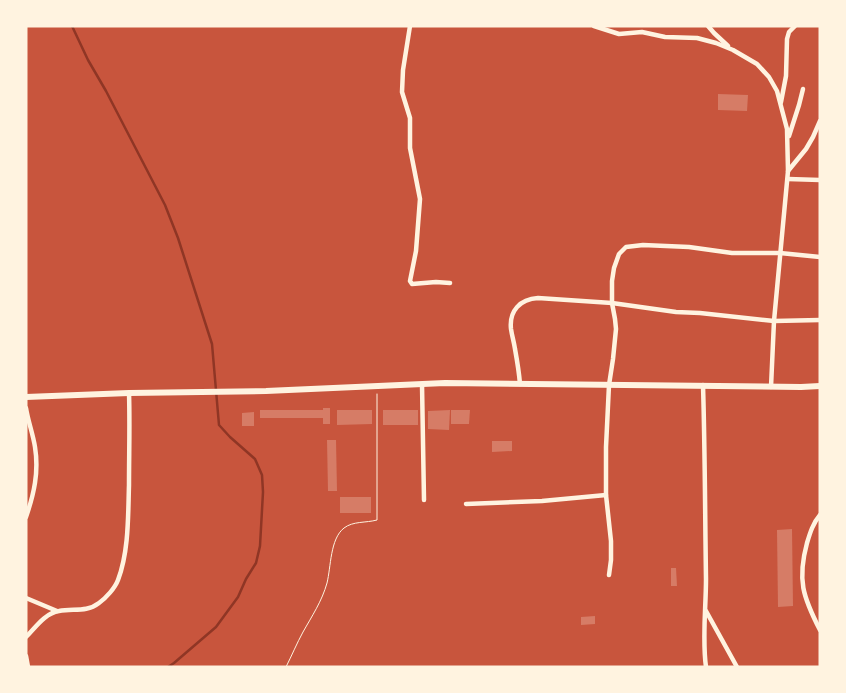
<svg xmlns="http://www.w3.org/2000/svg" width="846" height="693" viewBox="0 0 846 693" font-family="Merriweather,serif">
  <rect width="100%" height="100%" fill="#c8553d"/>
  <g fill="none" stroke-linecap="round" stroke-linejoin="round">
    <path stroke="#8f3625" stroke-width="2.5" d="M72,26L88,60L106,91L165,205L178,238L212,344L219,425L230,437L255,459L262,475L263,492L260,546L256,563L246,579L238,597L216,627L174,663L168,667"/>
  </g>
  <g fill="#d67c66">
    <path d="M718,94L748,95L747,111L718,110Z"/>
    <path d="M323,408H330V424H323V418H260V410H323Z"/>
    <path d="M337,410H372V424L337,425Z"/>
    <rect x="383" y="410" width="35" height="15"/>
    <path d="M450,410L449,430L428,429V411Z"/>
    <path d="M451,410H470L469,424H451Z"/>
    <path d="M254,412V426H242V413Z"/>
    <path d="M327,440H336L337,491H328Z"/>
    <path d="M492,441H512V451L492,452Z"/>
    <rect x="340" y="497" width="31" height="16"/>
    <path d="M792,529L793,606L778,607L777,530Z"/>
    <path d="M671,568H676L677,586H671Z"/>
    <path d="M595,616V624L581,625V617Z"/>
  </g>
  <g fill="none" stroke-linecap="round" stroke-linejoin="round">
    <path stroke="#fff3e0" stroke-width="1" d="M286,667C292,655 297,643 303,632C312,616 322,601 327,583C331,567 330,539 344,528C353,521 366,523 377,520V394"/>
    <g stroke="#fff3e0" stroke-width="4.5">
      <path d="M410,26L403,70L402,92L410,118V148L420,199L416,251L410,281L412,284L436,282L450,283"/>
      <path d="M594,26L619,34L642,32L665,37L697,38L716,43L733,50L757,64L769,77L777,91L787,129L788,171L774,321L771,387"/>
      <path d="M708,26L714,33L728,46"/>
      <path d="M781,102L786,76L787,39L789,32L795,26"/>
      <path d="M789,136L799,105L803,89"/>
      <path d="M788,171L806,149L813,137L820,121"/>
      <path d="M788,179L820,180"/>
      <path d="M422,384L424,500"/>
      <path d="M520,384C519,372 517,360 515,349C514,342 512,336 511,329C509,311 520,299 538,298L612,303L676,312L700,313L774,321L820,320"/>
      <path d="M703,385C705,450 705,515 706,579C706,608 702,639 706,667"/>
      <path d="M26,408C28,421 33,434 35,447C39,472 34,494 26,517"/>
      <path d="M466,504L542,501L606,495"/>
      <path d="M820,515C813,523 810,533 807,543C797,580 803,597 820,630"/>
      <path d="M609,575L611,560V541L606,495V447L609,385L613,359L616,329L615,319L612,303V281L614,268L619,254L626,247L643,245L689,247L732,253H780L820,257"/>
      <path d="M26,598L57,611"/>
      <path d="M706,611L737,667"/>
      <path d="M26,637C35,628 45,613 59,611C73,608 86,613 99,603C106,598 115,588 118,580C129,551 128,515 129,485C129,454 130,423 129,393"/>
      <path d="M26,656L28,667"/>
    </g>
    <path stroke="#fff3e0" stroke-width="6" d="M26,397L129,393L266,391L445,383L801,387L820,386"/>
  </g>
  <rect width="846" height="693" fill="none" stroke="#fff3e0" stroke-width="55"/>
</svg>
